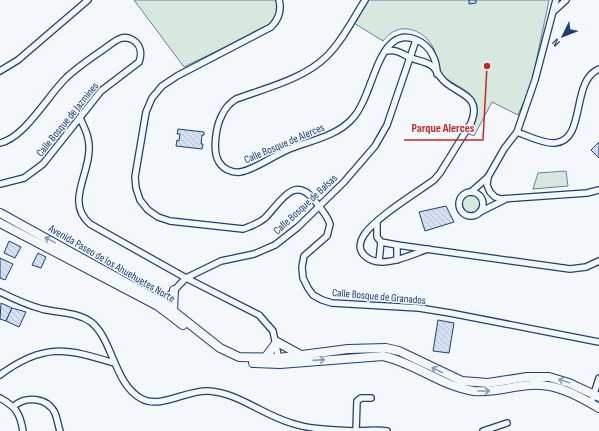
<svg xmlns="http://www.w3.org/2000/svg" width="599" height="431" viewBox="0 0 599 431" font-family="'Sofia Sans Condensed',sans-serif">
  <defs>
    <pattern id="grass-tufts" width="24" height="20" patternUnits="userSpaceOnUse"><rect width="24" height="20" fill="#d7e8df"/><path d="M3 7l-1-3M5 7V3M7 7l1-3M15 17l-1-3M17 17v-4M19 17l1-3" fill="none" stroke="#b8c8c3"/></pattern>
    <pattern id="building-back-hatch" width="6" height="6" patternUnits="userSpaceOnUse"><rect width="6" height="6" fill="#d5e0f0"/><path d="M-1 5l2 2M0 0l6 6M5-1l2 2" fill="none" stroke="#b6c1d1"/></pattern>
  </defs>
  <rect width="100%" height="100%" fill="#f4f7fb"/>
  <circle fill="url(#grass-tufts)" stroke="#687fa3" cx="471" cy="204" r="10"/>
  <g fill="#d7e8df" stroke="#687fa3">
    <path d="M134,0H276C280,11 276,21 266,27L184,67Z"/>
    <path d="M368,0H549L531,86L518,115L492,102L474,136L469,134C478,118 482,99 463,89C456,84 449,82 443,75C438,69 438,58 434,50C429,36 412,25 397,30C391,32 386,37 383,41L354,23Z"/>
    <path d="M566,171L568,186L533,189L538,173Z"/>
  </g>
  <g fill="url(#building-back-hatch)" stroke="#1d3f73">
    <path d="M469,0H476V3L469,4Z"/>
    <path d="M178,129L204,132V135H202L201,144H203L202,149L176,146L177,140L179,141L180,134H177Z"/>
    <path d="M599,142V158L591,150Z"/>
    <path d="M446,206L454,222L425,231L419,212Z"/>
    <path d="M9,241L21,247L15,258L4,253Z"/>
    <path d="M38,253L46,257L41,268L32,265Z"/>
    <path d="M0,258L13,264L5,280L0,278Z"/>
    <path d="M1,303L12,308L6,321L0,319Z"/>
    <path d="M12,308L26,312L19,327L6,321Z"/>
    <path d="M438,320L454,323L449,353L433,351Z"/>
  </g>
  <g fill="none" stroke-linecap="round" stroke-linejoin="round">
    <defs>
      <g id="street">
        <path d="M279,0C282,11 279,19 271,27L177,76L162,86L152,98L146,112L135,177L136,188L140,200L148,210L158,217L170,221L243,229C251,226 258,224 265,218C280,203 294,174 314,200C320,207 327,215 330,224L327,236L304,256L302,267L303,278L308,288L313,295L322,300L332,303L419,308L450,313L599,342"/>
        <path d="M365,0C353,19 343,40 327,56C304,79 266,88 236,99C230,103 225,108 222,115C216,126 212,151 219,162C223,169 232,173 240,172C254,170 273,156 287,150C308,141 336,137 352,119C370,100 374,57 393,42C407,31 427,42 433,56C436,62 437,68 437,74"/>
        <path d="M556,0L535,80L517,132L504,149L488,177L487,185L490,192L495,197L501,199L587,193L599,190"/>
        <path d="M554,11L566,0"/>
        <path d="M386,51C398,49 402,54 411,58C418,61 426,61 432,66C437,70 439,77 445,82C460,95 482,96 471,123L440,173L434,180C416,193 375,218 364,235C360,241 358,249 364,255C379,271 410,255 428,249"/>
        <path d="M0,71L18,60L88,0"/>
        <path d="M80,118C85,129 90,138 89,151C88,177 66,203 90,224L186,278L259,315L273,331L279,360"/>
        <path d="M517,132C528,136 544,144 555,143C587,140 570,81 599,69"/>
        <path d="M0,143C24,138 47,97 65,79C76,68 90,59 104,49C113,43 122,33 133,40C141,45 142,54 139,62L101,91L43,164L24,178L0,184"/>
        <path d="M471,192L488,177"/>
        <circle cx="471" cy="204" r="12"/>
        <path d="M480,212L504,200"/>
        <path d="M377,223V237L381,242L397,245L570,269L586,267L599,261"/>
        <path d="M397,260V245"/>
        <path d="M379,261L381,242"/>
        <path d="M0,292C14,299 27,305 42,309C59,313 77,312 91,322C113,339 114,385 142,399C161,409 188,389 209,391C238,393 263,415 291,423C312,430 335,430 357,431C366,431 377,429 387,431"/>
        <path d="M161,304L186,278L221,261L254,254L275,245L298,227L344,182L375,146L387,125L416,40"/>
        <path d="M0,375C43,343 66,348 114,363"/>
        <path d="M0,398C16,407 20,413 23,431"/>
        <path d="M591,403L599,378"/>
        <path d="M14,406C26,396 47,397 55,413C57,418 58,425 60,431"/>
        <path d="M356,431L357,401L361,398H371"/>
        <path d="M483,431L507,423"/>
      </g>
      <g id="secondary">
        <path d="M0,213L163,303L220,348L239,357L279,358L348,349L386,348L399,351L462,381L488,383L527,377H549L569,383L599,397"/>
        <path d="M0,223L158,306L183,325"/>
        <path d="M173,311L174,290"/>
        <path d="M265,358L277,342L299,354"/>
        <path d="M253,363L280,364L383,356C415,363 441,386 474,391C493,393 512,386 531,385C556,383 579,396 599,408"/>
      </g>
    </defs>
    <use href="#street" stroke="#1d3f73" stroke-width="8"/>
    <use href="#secondary" stroke="#1d3f73" stroke-width="10"/>
    <use href="#street" stroke="#f4f7fb" stroke-width="5.5"/>
    <use href="#secondary" stroke="#f4f7fb" stroke-width="8"/>
  </g>
  <defs><path id="oneway-shaft" d="M-6 0H5M1.5-3L5.5 0L1.5 3" fill="none" stroke-width="1.6" stroke-linecap="round" stroke-linejoin="round"/></defs>
  <g stroke="#889bb7">
    <use href="#oneway-shaft" transform="translate(50 240) rotate(-151)"/>
    <use href="#oneway-shaft" transform="translate(319 360) rotate(-4)"/>
    <use href="#oneway-shaft" transform="translate(437 370) rotate(-154)"/>
    <use href="#oneway-shaft" transform="translate(564 381) rotate(-163)"/>
    <use href="#oneway-shaft" transform="translate(484 391)"/>
  </g>
  <g text-anchor="middle" stroke-width="3" stroke-linejoin="round" paint-order="stroke">
    <g font-size="11" fill="#1d3f73" stroke="#f4f7fb">
      <text transform="translate(67 119) rotate(-51)" y="4">Calle Bosque de Jazmines</text>
      <text transform="translate(284 143) rotate(-23)" y="4">Calle Bosque de Alerces</text>
      <text transform="translate(305 204) rotate(-43)" y="4">Calle Bosque de Balsas</text>
      <text transform="translate(112 263) rotate(30)" y="4">Avenida Paseo de los Ahuehuetes Norte</text>
      <text transform="translate(379 296) rotate(5)" y="4">Calle Bosque de Granados</text>
    </g>
  </g>
  <path fill="none" stroke="#c62828" stroke-width="1.5" d="M487 66L483 140H404"/>
  <circle fill="#c62828" stroke="#f4f7fb" stroke-width="1.5" cx="487" cy="66" r="4"/>
  <g font-size="12" text-anchor="middle" font-weight="bold" fill="#c62828" stroke="#f4f7fb" stroke-width="3" stroke-linejoin="round" paint-order="stroke">
    <text x="443" y="132">Parque Alerces</text>
  </g>
  <g transform="translate(563 36) rotate(227)" stroke="#f4f7fb" stroke-width="3" paint-order="stroke">
  <path d="M0-3L7 15L0 10L-7 15Z" fill="#1d3f73"/>
  <text y="-6" font-size="11" font-weight="bold" text-anchor="middle" fill="#1d3f73">N</text>
  </g>
</svg>
